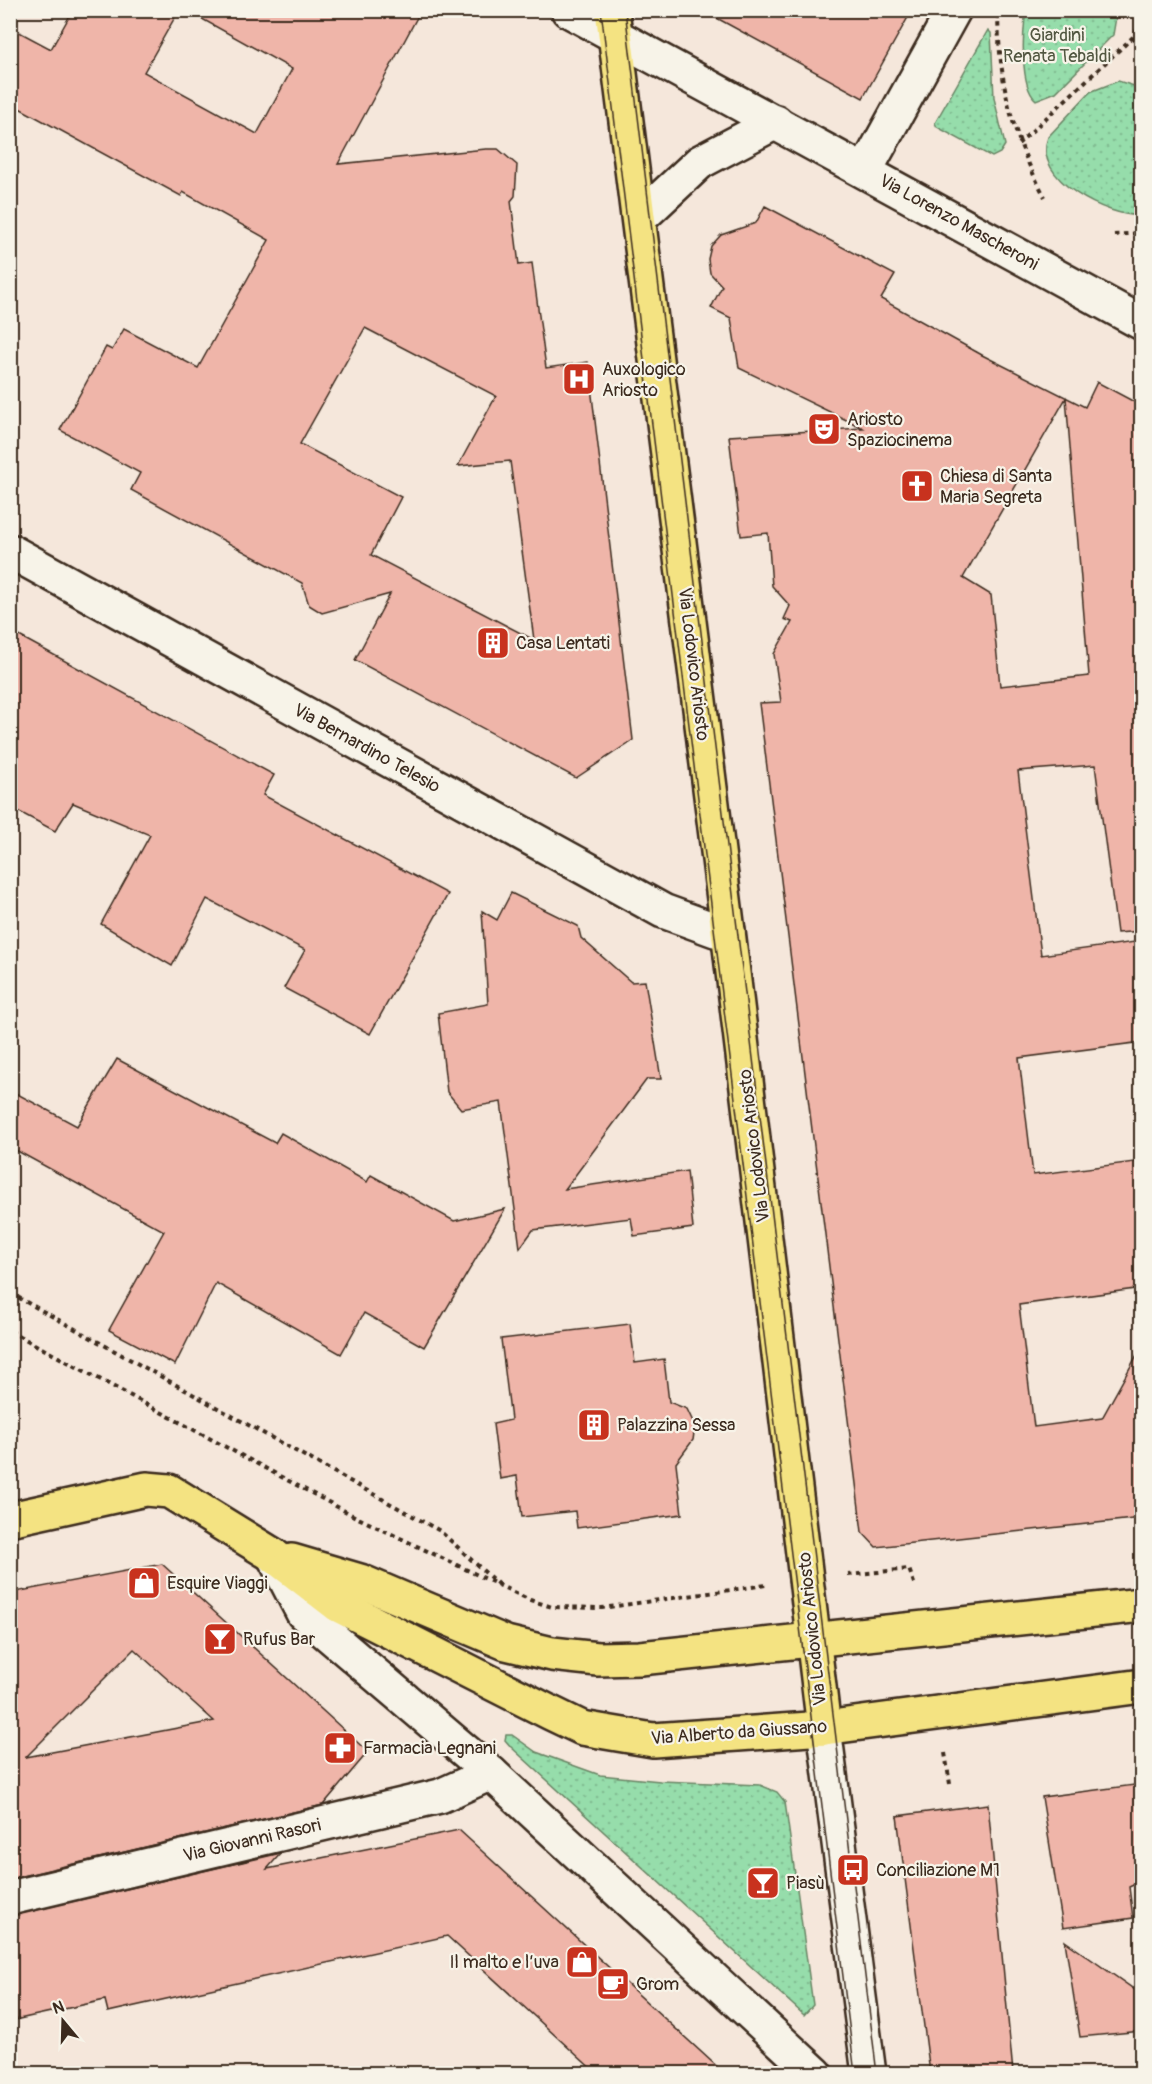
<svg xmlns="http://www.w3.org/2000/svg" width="1152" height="2084" viewBox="0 0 1152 2084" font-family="Pangolin,sans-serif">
  <defs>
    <pattern id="park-dots" width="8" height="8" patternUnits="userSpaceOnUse" patternTransform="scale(1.5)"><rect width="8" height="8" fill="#96ddab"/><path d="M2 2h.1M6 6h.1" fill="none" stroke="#82be93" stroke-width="1.8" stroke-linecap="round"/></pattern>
  </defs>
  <rect width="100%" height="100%" fill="#f5e7db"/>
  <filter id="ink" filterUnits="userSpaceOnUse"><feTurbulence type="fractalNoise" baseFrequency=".0167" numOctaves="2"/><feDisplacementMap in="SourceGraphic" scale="12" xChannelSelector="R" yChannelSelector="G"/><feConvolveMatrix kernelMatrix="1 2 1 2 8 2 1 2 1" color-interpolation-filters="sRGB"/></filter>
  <g filter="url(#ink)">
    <g fill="url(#park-dots)" stroke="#688464" stroke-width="1.5">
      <path d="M1026,11V10L1117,11L1113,35L1056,92L1036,100C1019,86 1023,31 1026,11Z"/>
      <path d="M988,30L991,33L994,98L1005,145L1000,153L992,157L937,127L935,123Z"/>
      <path d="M1118,81L1141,88V215C1109,218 1031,179 1048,137L1090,92Z"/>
      <path d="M506,1735H512L536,1752L600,1775L660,1781L760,1785L777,1792L785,1802L813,2005L804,2015L511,1747L505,1740Z"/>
    </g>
    <g fill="#efb5a9" stroke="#3b2a1e" stroke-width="1.5" fill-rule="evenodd">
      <path d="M73,10H179L144,72L257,134L292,69L186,10H421L338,164L486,149H498L517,165L515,196L511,201L519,265L532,263L546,368L588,362L633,740L576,778L355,660L390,594L322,613L309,605L302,583L131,490L140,473L60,430L106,347L112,350L124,329L198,368L269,240L183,192L181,196L10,103V27L51,49ZM365,328L496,396L458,466L510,461L534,640L371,555L401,497L300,444Z"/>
      <path d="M702,10H912L863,98Z"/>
      <path d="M765,206L895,275L881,299L982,355L1085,407L1097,382L1142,406V931L1117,933L1095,765L1018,771L1041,955L1142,941V1042L1019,1058L1033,1175L1142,1161V1288L1019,1305L1034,1427L1102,1418L1142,1346V1518L876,1547L862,1532L759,703L781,702L774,654L792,622L784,619L790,606L772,586L768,533L741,536L729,436L863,428L739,368L731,318L711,308L722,286L710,273L708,259L711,246L721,235L756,223ZM1066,398L1089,676L1000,686L991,595L963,578Z"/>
      <path d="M10,631L274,775L263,795L448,894L370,1034L284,988L305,950L207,899L172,966L101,924L150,835L73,803L55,831L10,807Z"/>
      <path d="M511,893L578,926L581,938L631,982L645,981L661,1079H647L565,1189L687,1171L693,1228L634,1236L631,1218L533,1230L520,1248L501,1102L461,1109L447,1092L438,1013L488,1004L482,911L497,920Z"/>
      <path d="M117,1059L275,1143L281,1133L367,1182L371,1175L454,1221L505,1209L424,1347L364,1313L341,1354L216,1283L175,1365L109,1330L164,1231L10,1147V1090L77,1126Z"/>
      <path d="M630,1324L635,1363L664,1359L669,1402L687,1409L695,1426L693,1440L676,1463L682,1514L577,1528L575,1511L522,1517L517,1476L500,1479L493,1424L511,1420L501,1339Z"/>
      <path d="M162,1564L368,1752L323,1805L10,1879V1593ZM134,1649L214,1721L26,1757Z"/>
      <path d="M1142,1784V1881L1129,1887L1133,1918L1063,1928L1042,1797Z"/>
      <path d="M988,1804L1013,2073H930L897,1816Z"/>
      <path d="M459,1830L724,2073H596L447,1936L108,2012L105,2000L10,2021V1916L281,1853L267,1869Z"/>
      <path d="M1065,1941L1142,1995V2031L1080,2037Z"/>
    </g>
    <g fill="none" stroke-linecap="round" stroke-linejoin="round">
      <defs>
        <g id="minor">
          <path d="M568,10L1142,323"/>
          <path d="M865,171L954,10"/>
          <path d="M639,219L700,162L776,122"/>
          <path d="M10,551L663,911L715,930L728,931"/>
          <path d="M273,1555L303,1613L491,1773L816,2074"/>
          <path d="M824,1728L869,2074"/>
          <path d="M10,1898L440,1796L491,1773"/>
        </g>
        <g id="major">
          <path d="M612,10L728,931L824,1728"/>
          <path d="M10,1519L146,1489L169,1491L273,1555L338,1605L551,1713L582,1728L653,1740L824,1728L1142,1686"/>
          <path d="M292,1561L360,1581L506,1643L552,1654L598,1659L640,1658L1142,1605"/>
        </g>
      </defs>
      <use href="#minor" stroke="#3b2a1e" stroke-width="38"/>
      <use href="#major" stroke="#3b2a1e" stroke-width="38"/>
      <g stroke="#3b2a1e" stroke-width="4" stroke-dasharray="4.5 4.5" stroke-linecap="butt">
        <path d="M998,14C999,83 1012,136 1045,197"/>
        <path d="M1132,38L1142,43"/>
        <path d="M1018,144L1132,38L1142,22"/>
        <path d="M1114,235L1142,233"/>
        <path d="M10,1293L440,1531L500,1586"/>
        <path d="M10,1331L356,1517L530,1600L552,1607L602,1608L766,1585"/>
        <path d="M848,1575L909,1569L915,1586"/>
        <path d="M945,1753L950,1784"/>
      </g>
      <use href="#minor" stroke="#f7f3e8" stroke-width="33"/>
      <use href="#major" stroke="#f4e382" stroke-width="33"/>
      <g stroke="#3b2a1e" stroke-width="1.5">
        <path d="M601,10L855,2074"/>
        <path d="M625,10L877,2074"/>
      </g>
    </g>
  </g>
  <defs>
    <symbol id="hospital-square" viewBox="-11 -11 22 22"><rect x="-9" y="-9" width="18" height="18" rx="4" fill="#c8321e" stroke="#f7f3e8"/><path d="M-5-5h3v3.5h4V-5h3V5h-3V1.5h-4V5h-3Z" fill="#fff"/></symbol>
    <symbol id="theatre-square" viewBox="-11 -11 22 22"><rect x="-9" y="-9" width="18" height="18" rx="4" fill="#c8321e" stroke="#f7f3e8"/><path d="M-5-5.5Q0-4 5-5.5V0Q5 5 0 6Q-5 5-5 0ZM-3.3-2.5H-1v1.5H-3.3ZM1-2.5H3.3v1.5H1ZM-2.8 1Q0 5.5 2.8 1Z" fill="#fff"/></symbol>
    <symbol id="church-square" viewBox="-11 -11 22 22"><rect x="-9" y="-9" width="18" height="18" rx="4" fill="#c8321e" stroke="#f7f3e8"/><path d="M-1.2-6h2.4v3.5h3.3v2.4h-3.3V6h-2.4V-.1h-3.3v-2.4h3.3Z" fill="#fff"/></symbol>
    <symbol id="building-square" viewBox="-11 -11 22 22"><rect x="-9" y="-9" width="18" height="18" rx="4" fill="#c8321e" stroke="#f7f3e8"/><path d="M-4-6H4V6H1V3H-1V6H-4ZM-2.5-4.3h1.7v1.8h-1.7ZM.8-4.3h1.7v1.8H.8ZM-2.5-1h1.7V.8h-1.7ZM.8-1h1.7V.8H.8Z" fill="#fff"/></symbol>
    <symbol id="shop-square" viewBox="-11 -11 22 22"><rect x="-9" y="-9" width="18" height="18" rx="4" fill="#c8321e" stroke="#f7f3e8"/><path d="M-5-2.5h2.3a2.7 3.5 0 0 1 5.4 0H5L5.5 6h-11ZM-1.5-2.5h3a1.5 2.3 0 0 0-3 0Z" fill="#fff"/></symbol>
    <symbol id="bar-square" viewBox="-11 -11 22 22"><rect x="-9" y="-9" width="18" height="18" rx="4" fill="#c8321e" stroke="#f7f3e8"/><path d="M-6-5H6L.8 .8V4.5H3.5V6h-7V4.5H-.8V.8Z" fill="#fff"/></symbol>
    <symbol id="pharmacy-square" viewBox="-11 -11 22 22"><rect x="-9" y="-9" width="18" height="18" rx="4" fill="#c8321e" stroke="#f7f3e8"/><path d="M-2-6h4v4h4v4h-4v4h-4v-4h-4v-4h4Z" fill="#fff"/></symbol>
    <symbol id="bus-square" viewBox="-11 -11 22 22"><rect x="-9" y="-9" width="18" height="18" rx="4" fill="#c8321e" stroke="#f7f3e8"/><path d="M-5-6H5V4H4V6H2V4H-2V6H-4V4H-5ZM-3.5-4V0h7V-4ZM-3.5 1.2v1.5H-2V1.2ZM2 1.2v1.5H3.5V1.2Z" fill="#fff"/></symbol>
    <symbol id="cafe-square" viewBox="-11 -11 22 22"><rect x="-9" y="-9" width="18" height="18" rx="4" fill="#c8321e" stroke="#f7f3e8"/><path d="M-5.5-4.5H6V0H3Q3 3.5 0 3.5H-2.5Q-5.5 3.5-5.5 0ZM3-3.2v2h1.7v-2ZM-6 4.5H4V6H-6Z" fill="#fff"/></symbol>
  </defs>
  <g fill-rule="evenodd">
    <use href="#hospital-square" x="560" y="360" width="38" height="38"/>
    <use href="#theatre-square" x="805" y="410" width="38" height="38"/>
    <use href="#church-square" x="898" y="467" width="38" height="38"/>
    <use href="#building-square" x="474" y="624" width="38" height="38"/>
    <use href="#building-square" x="575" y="1406" width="38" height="38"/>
    <use href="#shop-square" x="125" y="1564" width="38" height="38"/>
    <use href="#bar-square" x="201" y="1620" width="38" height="38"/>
    <use href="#pharmacy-square" x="321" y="1729" width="38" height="38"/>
    <use href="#bus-square" x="834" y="1851" width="38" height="38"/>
    <use href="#bar-square" x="744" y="1864" width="38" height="38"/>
    <use href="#shop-square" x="563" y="1943" width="38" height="38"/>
    <use href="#cafe-square" x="594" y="1965" width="38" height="38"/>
  </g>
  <g text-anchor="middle" stroke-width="4.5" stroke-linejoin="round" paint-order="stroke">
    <g font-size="18" fill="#525741" stroke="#f7f3e8">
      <text x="1057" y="41">Giardini<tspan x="1057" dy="21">Renata Tebaldi</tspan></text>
    </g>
    <g font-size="18" fill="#3b2a1e" stroke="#f7f3e8">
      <text transform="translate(959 222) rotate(29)" y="6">Via Lorenzo Mascheroni</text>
      <text transform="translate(694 664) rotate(83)" y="6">Via Lodovico Ariosto</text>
      <text transform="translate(367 748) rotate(29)" y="6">Via Bernardino Telesio</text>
      <text transform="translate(754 1146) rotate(-97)" y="6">Via Lodovico Ariosto</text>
      <text transform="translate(812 1629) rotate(-96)" y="6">Via Lodovico Ariosto</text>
      <text transform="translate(739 1732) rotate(-4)" y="6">Via Alberto da Giussano</text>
      <text transform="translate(252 1840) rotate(-13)" y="6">Via Giovanni Rasori</text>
    </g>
    <g font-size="18" fill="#3b2a1e" stroke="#f7f3e8" text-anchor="start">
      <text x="602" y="375">Auxologico<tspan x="602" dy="21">Ariosto</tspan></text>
      <text x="847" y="425">Ariosto<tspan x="847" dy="21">Spaziocinema</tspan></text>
      <text x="940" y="482">Chiesa di Santa<tspan x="940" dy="21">Maria Segreta</tspan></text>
      <text x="516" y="649">Casa Lentati</text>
      <text x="617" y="1431">Palazzina Sessa</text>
      <text x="167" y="1589">Esquire Viaggi</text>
      <text x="243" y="1645">Rufus Bar</text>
      <text x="363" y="1754">Farmacia Legnani</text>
      <text x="876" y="1876">Conciliazione M1</text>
      <text x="786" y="1889">Piasù</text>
      <text x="559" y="1968" text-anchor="end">Il malto e l’uva</text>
      <text x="636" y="1990">Grom</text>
    </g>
  </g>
  <rect width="1152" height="2084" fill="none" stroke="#f7f3e8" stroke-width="36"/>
  <rect x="18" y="18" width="1116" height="2048" fill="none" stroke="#3b2a1e" stroke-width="2" filter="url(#ink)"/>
  <g transform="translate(63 2021) rotate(341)" stroke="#f7f3e8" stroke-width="4.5" paint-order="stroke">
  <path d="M0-4.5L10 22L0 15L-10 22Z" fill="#3b2a1e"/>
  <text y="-9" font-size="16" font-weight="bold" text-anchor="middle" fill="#3b2a1e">N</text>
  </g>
</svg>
